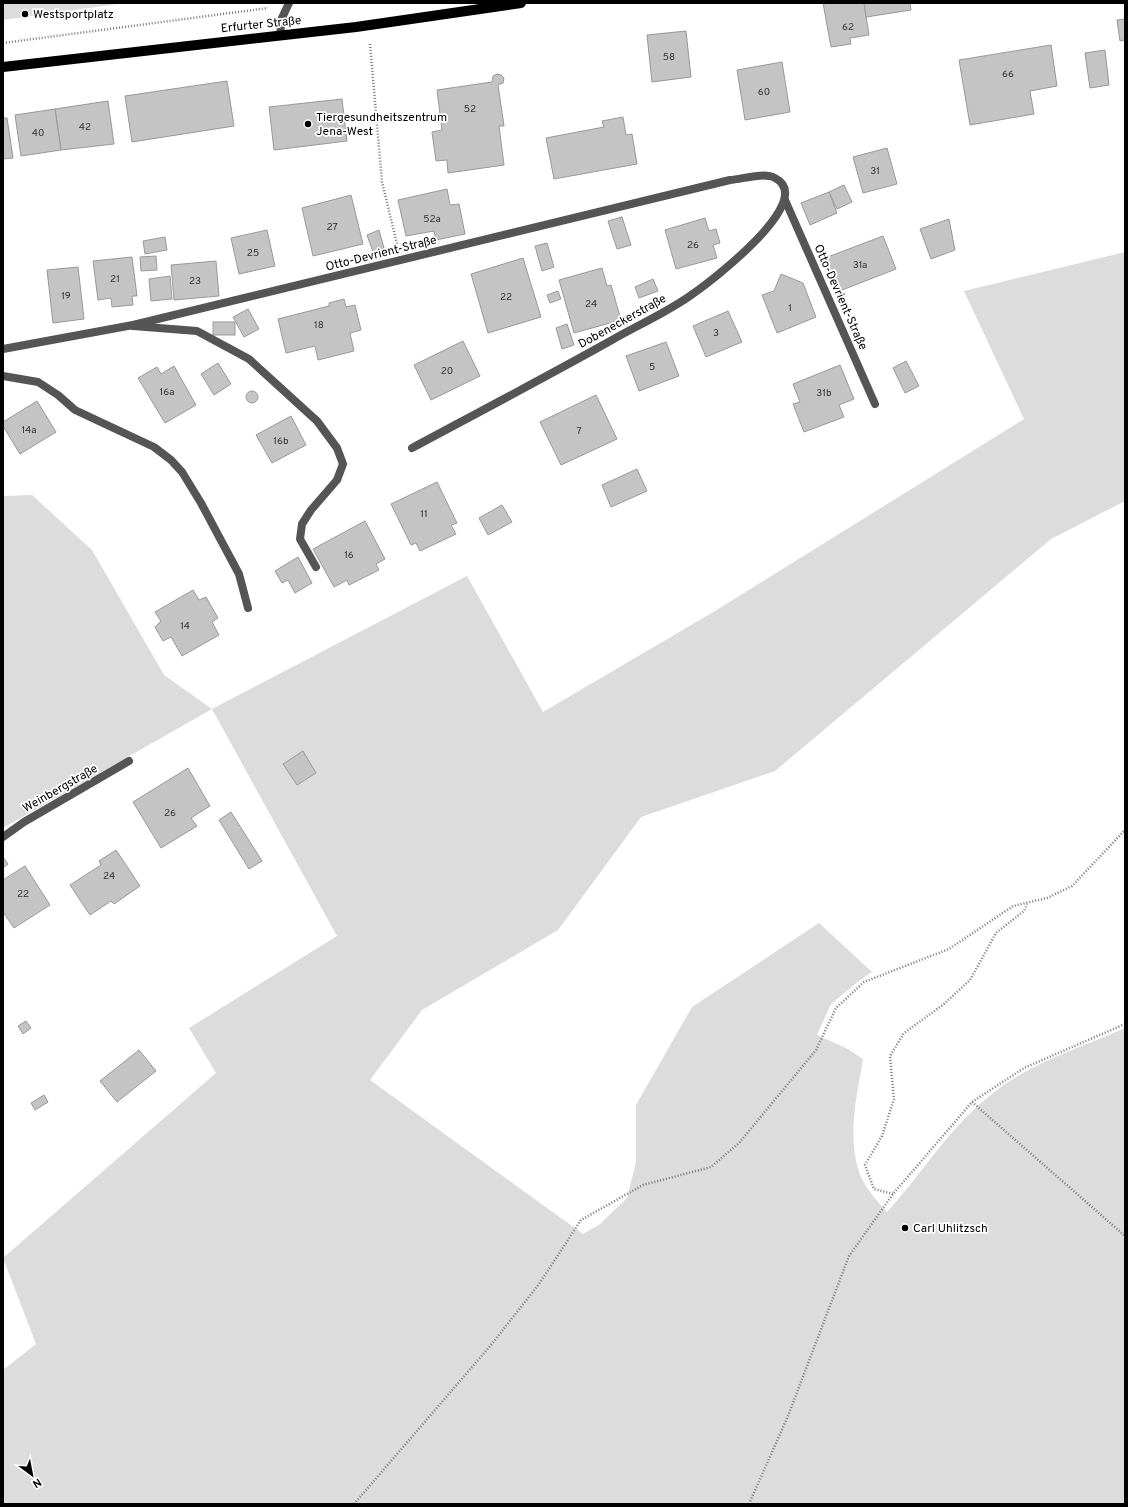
<svg xmlns="http://www.w3.org/2000/svg" width="1128" height="1507" viewBox="0 0 1128 1507" font-family="Overpass,sans-serif">
  <rect width="100%" height="100%" fill="#fff"/>
  <g fill="#dcdcdc">
    <path d="M3,3H125L3,20Z"/>
    <path d="M1125,252V501L1051,539L775,771L641,817L558,930L422,1010L370,1080L583,1234L600,1224L627,1198L636,1162V1105L692,1007L819,923L872,972L860,980L831,1004L817,1035L848,1049L863,1059C857,1096 847,1134 859,1172C864,1187 877,1201 887,1212C921,1175 947,1131 987,1098C1026,1064 1078,1049 1125,1028V1504H3V1370L36,1344L3,1258L216,1073L189,1028L337,936L212,709L3,828V496L32,495L92,550L164,675L212,709L467,576L543,712L715,611L1024,419L964,291Z"/>
  </g>
  <g fill="#c4c4c4" stroke="#999">
    <path d="M823,3H864L869,35L850,38L851,44L831,47Z"/>
    <path d="M864,3H910L911,10L866,17Z"/>
    <path d="M1125,19V40L1120,41L1117,20Z"/>
    <path d="M686,31L691,77L652,82L647,35Z"/>
    <path d="M1051,45L1057,86L1030,91L1034,114L970,125L959,60Z"/>
    <path d="M1105,50L1109,85L1090,88L1085,53Z"/>
    <path d="M782,62L790,112L745,120L737,70Z"/>
    <path d="M497,74L501,75L504,78L503,83L498,85L504,126H499L504,165L448,173L447,160L436,161L432,132L442,130L437,90L492,82L493,76Z"/>
    <path d="M227,81L234,126L132,142L125,96Z"/>
    <path d="M342,99L347,141L274,150L269,107Z"/>
    <path d="M108,101L114,144L61,150L55,109Z"/>
    <path d="M55,109L61,150L21,156L15,115Z"/>
    <path d="M623,117L626,135L632,134L637,164L554,179L546,138L604,127L602,121Z"/>
    <path d="M3,118H7L13,158L3,159Z"/>
    <path d="M887,148L897,184L863,193L853,157Z"/>
    <path d="M844,185L852,202L837,209L829,192Z"/>
    <path d="M447,189L450,205L459,204L465,234L436,240L434,231L406,236L398,200Z"/>
    <path d="M829,192L837,213L810,225L801,203Z"/>
    <path d="M351,195L363,244L313,256L302,208Z"/>
    <path d="M622,217L631,245L617,249L608,221Z"/>
    <path d="M705,218L709,231L716,229L720,243L713,245L717,258L676,269L665,230Z"/>
    <path d="M949,219L955,250L931,259L920,229Z"/>
    <path d="M267,230L275,266L239,274L231,238Z"/>
    <path d="M379,230L384,248L373,252L367,235Z"/>
    <path d="M883,236L896,269L837,292L825,258Z"/>
    <path d="M165,237L167,250L145,254L143,241Z"/>
    <path d="M547,243L554,267L542,271L535,246Z"/>
    <path d="M156,256L157,270L141,271L140,257Z"/>
    <path d="M132,257L137,296H132L133,305L112,307L111,298L98,300L93,261Z"/>
    <path d="M523,258L541,317L488,333L471,274Z"/>
    <path d="M216,261L219,296L174,300L171,265Z"/>
    <path d="M78,267L84,319L53,323L47,270Z"/>
    <path d="M602,268L607,286L611,285L621,320L574,333L559,280Z"/>
    <path d="M781,274L803,283L816,317L777,333L762,295L774,291Z"/>
    <path d="M170,276L172,299L151,301L149,279Z"/>
    <path d="M653,279L658,291L639,298L635,287Z"/>
    <path d="M558,291L561,299L550,303L547,295Z"/>
    <path d="M344,299L346,307L355,305L361,330L350,333L354,351L318,360L315,346L286,353L278,319L329,306V303Z"/>
    <path d="M248,309L259,329L244,337L233,317Z"/>
    <path d="M728,311L742,342L706,357L693,326Z"/>
    <rect x="213" y="322" width="22" height="13"/>
    <path d="M567,324L574,345L562,349L556,328Z"/>
    <path d="M463,341L480,376L431,400L414,365Z"/>
    <path d="M666,342L679,376L639,391L626,356Z"/>
    <path d="M906,361L919,386L905,393L893,368Z"/>
    <path d="M218,363L231,384L214,395L201,374Z"/>
    <path d="M840,365L854,399L839,405L844,417L804,432L793,404L800,402L793,384Z"/>
    <path d="M174,366L196,405L165,423L138,378L157,367L161,374Z"/>
    <circle cx="252" cy="397" r="6"/>
    <path d="M596,395L617,439L561,465L540,422Z"/>
    <path d="M37,401L56,432L20,454L3,426V422Z"/>
    <path d="M291,416L306,445L272,463L256,435Z"/>
    <path d="M637,469L647,491L611,507L602,485Z"/>
    <path d="M437,482L457,523L451,525L456,534L420,551L416,543L411,545L391,504Z"/>
    <path d="M502,505L512,522L488,535L479,518Z"/>
    <path d="M365,521L385,559L376,564L379,570L349,585L347,580L334,587L313,549Z"/>
    <path d="M298,557L312,583L295,593L288,580L282,583L275,571Z"/>
    <path d="M193,590L199,600L206,597L218,618L212,622L219,635L182,656L171,637L163,641L155,627L161,621L155,612Z"/>
    <path d="M303,751L316,773L297,785L283,764Z"/>
    <path d="M188,768L210,806L191,818L197,826L161,848L133,802Z"/>
    <path d="M231,812L262,861L249,869L219,820Z"/>
    <path d="M116,850L140,886L114,904L111,901L90,915L70,885L101,865L99,861Z"/>
    <path d="M3,857L8,864L3,868Z"/>
    <path d="M25,866L50,905L14,928L3,912V880Z"/>
    <path d="M26,1021L31,1028L23,1034L18,1026Z"/>
    <path d="M139,1050L156,1071L117,1102L100,1081Z"/>
    <path d="M44,1095L48,1102L35,1110L31,1103Z"/>
  </g>
  <g fill="none" stroke-linecap="round" stroke-linejoin="round">
    <g stroke="#777" stroke-width="2.5" stroke-dasharray="1 2" stroke-linecap="butt">
      <path d="M3,43L268,8"/>
      <path d="M370,44L382,182L397,244"/>
      <path d="M972,1102L1125,1236"/>
      <path d="M893,1194L874,1189L865,1165L882,1136L894,1099L890,1056L904,1033L944,1004L970,980L996,933L1024,911L1027,904"/>
      <path d="M354,1504L491,1345L539,1284L581,1220L643,1185L711,1167L739,1143L816,1050L836,1008L864,982L949,949L1013,906L1047,898L1072,886L1125,830"/>
      <path d="M749,1504L788,1416L849,1256L893,1194L972,1102L1024,1068L1125,1024"/>
    </g>
    <g stroke="#555" stroke-width="8">
      <path d="M280,35L282,18L289,3"/>
      <path d="M785,200L875,404"/>
      <path d="M133,326L197,331L249,359L317,421L337,448L343,464L337,480L311,510L302,524L300,539L316,567"/>
      <path d="M3,376L38,382L58,395L75,410L154,447L171,460L182,472L201,503L239,574L248,608"/>
    </g>
    <g stroke="#555" stroke-width="8">
      <path d="M3,349L133,325L730,180C743,179 764,172 775,178C818,200 711,281 694,293C670,311 638,325 612,340C546,377 479,412 412,448"/>
      <path d="M3,837L24,822L129,761"/>
    </g>
    <path stroke="#000" stroke-width="10" d="M3,67L356,27L521,3"/>
  </g>
  <g fill="#000" stroke="#fff" stroke-width="1.5">
    <circle cx="25" cy="14" r="4"/>
    <circle cx="308" cy="124" r="4"/>
    <circle cx="905" cy="1228" r="4"/>
  </g>
  <g text-anchor="middle" stroke-width="3.5" stroke-linejoin="round" paint-order="stroke">
    <g font-size="10" fill="#313131">
      <text x="848" y="30">62</text>
      <text x="669" y="60">58</text>
      <text x="1008" y="77">66</text>
      <text x="764" y="95">60</text>
      <text x="470" y="112">52</text>
      <text x="85" y="130">42</text>
      <text x="38" y="136">40</text>
      <text x="875" y="174">31</text>
      <text x="432" y="222">52a</text>
      <text x="332" y="230">27</text>
      <text x="693" y="248">26</text>
      <text x="253" y="256">25</text>
      <text x="860" y="268">31a</text>
      <text x="115" y="282">21</text>
      <text x="195" y="284">23</text>
      <text x="66" y="299">19</text>
      <text x="506" y="300">22</text>
      <text x="591" y="307">24</text>
      <text x="790" y="311">1</text>
      <text x="319" y="328">18</text>
      <text x="716" y="336">3</text>
      <text x="652" y="370">5</text>
      <text x="447" y="374">20</text>
      <text x="167" y="395">16a</text>
      <text x="824" y="396">31b</text>
      <text x="29" y="433">14a</text>
      <text x="579" y="434">7</text>
      <text x="281" y="444">16b</text>
      <text x="424" y="517">11</text>
      <text x="349" y="558">16</text>
      <text x="185" y="629">14</text>
      <text x="170" y="816">26</text>
      <text x="109" y="879">24</text>
      <text x="23" y="897">22</text>
    </g>
    <g font-size="12" fill="#000" stroke="#fff" text-anchor="start">
      <text x="33" y="18">Westsportplatz</text>
      <text x="316" y="121">Tiergesundheitszentrum<tspan x="316" dy="14">Jena-West</tspan></text>
      <text x="913" y="1232">Carl Uhlitzsch</text>
    </g>
    <g font-size="12" fill="#000" stroke="#fff">
      <text transform="translate(261 24) rotate(-6)" y="4">Erfurter Straße</text>
      <text transform="translate(381 253) rotate(-14)" y="4">Otto-Devrient-Straße</text>
      <text transform="translate(841 297) rotate(66)" y="4">Otto-Devrient-Straße</text>
      <text transform="translate(622 321) rotate(-29)" y="4">Dobeneckerstraße</text>
      <text transform="translate(60 788) rotate(-30)" y="4">Weinbergstraße</text>
    </g>
  </g>
  <rect width="1128" height="1507" fill="none" stroke="#000000" stroke-width="8"/>
  <g transform="translate(32 1475) rotate(148)" stroke="#ffffff" stroke-width="3" paint-order="stroke">
  <path d="M0-3L7 15L0 10L-7 15Z" fill="#000000"/>
  <text y="-6" font-size="11" font-weight="bold" text-anchor="middle" fill="#000000">N</text>
  </g>
</svg>
